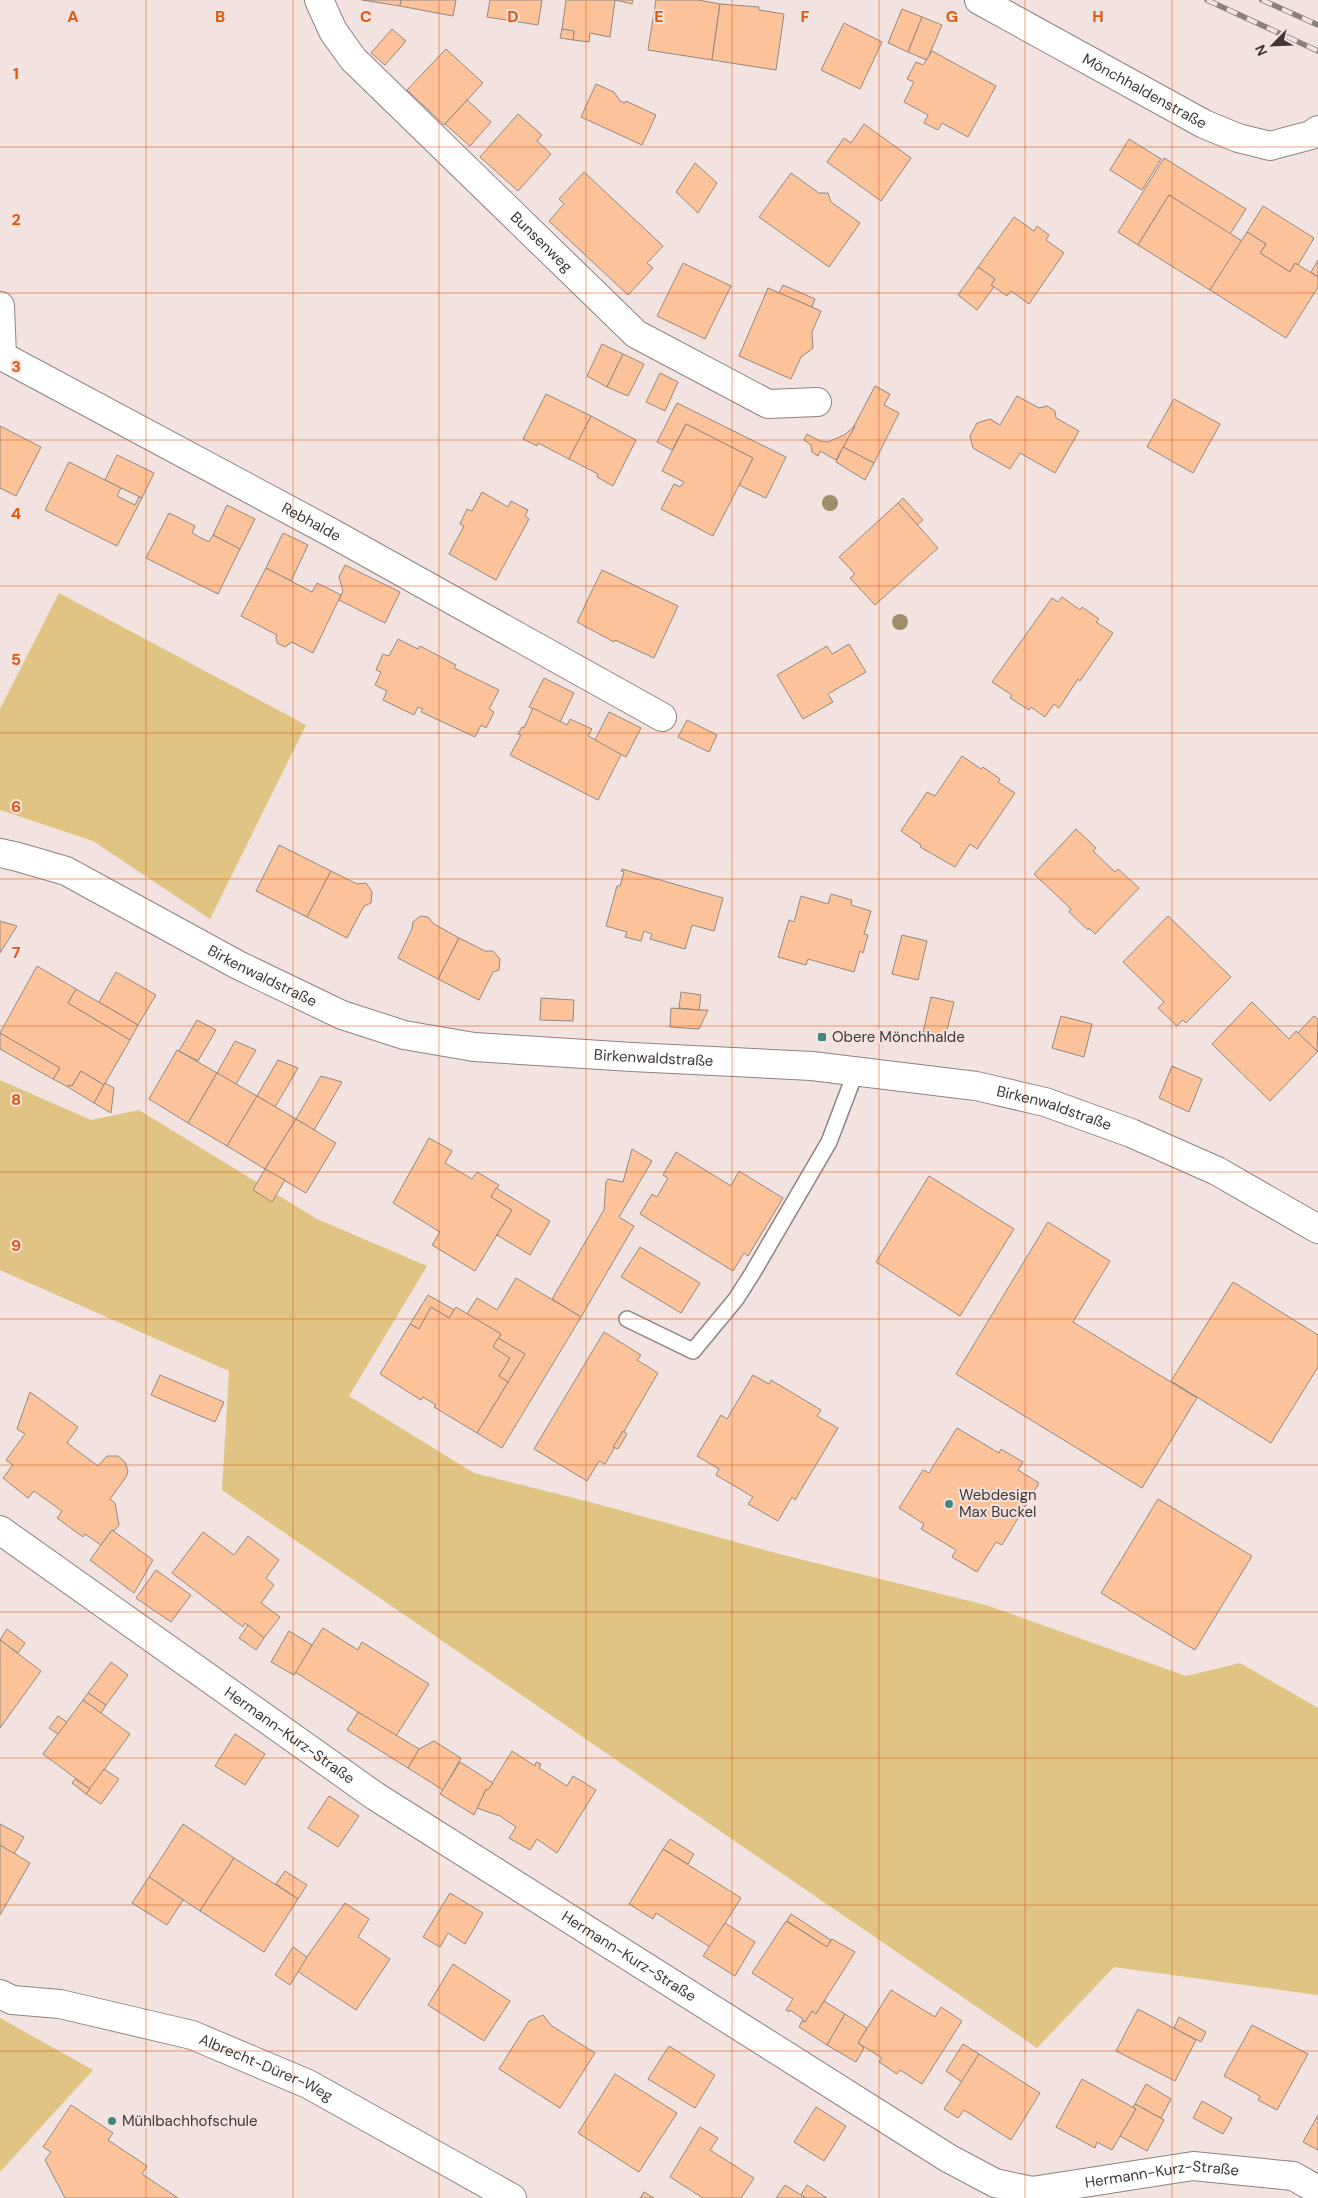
<svg xmlns="http://www.w3.org/2000/svg" width="1318" height="2198" viewBox="0 0 1318 2198" font-family="'DM Sans',sans-serif">
  <rect width="100%" height="100%" fill="#f2e2e0"/>
  <g fill="#dfc483">
    <path d="M59,593L306,725L210,919L93,841L0,810V709Z"/>
    <path d="M0,1080L91,1120L139,1110L317,1219L427,1266L349,1396L474,1473L590,1502L787,1556L986,1605L1186,1676L1240,1663L1318,1708V1995L1114,1967L1037,2048L222,1490L229,1371L0,1270Z"/>
    <path d="M0,2018L93,2070L0,2172Z"/>
  </g>
  <g fill="#fcc39b" stroke="#938880">
    <path d="M362,0H401L400,6Z"/>
    <path d="M401,0H456L453,16L400,6Z"/>
    <path d="M490,0H542L538,25L487,17Z"/>
    <path d="M566,0H615L610,37L590,33L589,42L573,40L574,31L562,29Z"/>
    <path d="M615,0H633L632,4Z"/>
    <path d="M656,0H698L720,4L712,60L648,50Z"/>
    <path d="M720,4L759,7V10L784,14L776,70L712,60Z"/>
    <path d="M902,9L922,17L908,52L888,43Z"/>
    <path d="M922,17L942,25L927,60L908,52Z"/>
    <path d="M844,23L882,42L860,89L821,70Z"/>
    <path d="M392,29L406,41L385,65L371,53Z"/>
    <path d="M562,29L574,31L573,40L560,38Z"/>
    <path d="M446,49L483,83L444,125L407,90Z"/>
    <path d="M932,51L996,86L968,137L942,123L938,130L924,123L928,115L904,102L914,82L907,79L916,62L923,65Z"/>
    <path d="M596,84L614,92L620,101L625,103L626,101L656,115L642,145L581,117Z"/>
    <path d="M467,100L491,122L470,146L445,124Z"/>
    <path d="M518,114L542,135L537,141L551,154L518,191L480,157Z"/>
    <path d="M864,124L911,158L881,201L827,162L844,138L851,143Z"/>
    <path d="M1129,139L1161,159L1142,190L1110,170Z"/>
    <path d="M1164,158L1246,209L1230,234L1169,195L1138,245L1118,232Z"/>
    <path d="M695,163L717,183L698,213L676,192Z"/>
    <path d="M584,172L663,246L647,263L653,268L628,295L549,221L564,204L559,199Z"/>
    <path d="M791,173L819,193H828L831,202L860,223L829,267L759,217Z"/>
    <path d="M1169,195L1242,241L1210,290L1138,245Z"/>
    <path d="M1263,206L1314,238L1298,265L1295,263L1290,272L1260,253L1266,244L1247,232Z"/>
    <path d="M1014,217L1034,231L1037,226L1049,235L1046,240L1064,253L1029,304L1011,291L1007,296L994,287L991,285L995,279L978,267Z"/>
    <path d="M1247,232L1266,244L1260,253L1290,272L1295,263L1318,277V287L1286,338L1210,290Z"/>
    <path d="M1318,260V277L1311,272Z"/>
    <path d="M683,263L731,286L705,339L657,316Z"/>
    <path d="M978,267L995,279L991,285L994,287L977,310L958,295Z"/>
    <path d="M783,285L815,299L812,307L779,293Z"/>
    <path d="M768,288L821,311L812,332L813,348L801,357L791,379L739,356Z"/>
    <path d="M602,344L623,354L607,387L587,376Z"/>
    <path d="M623,354L644,364L628,396L607,387Z"/>
    <path d="M660,373L678,382L665,411L646,402Z"/>
    <path d="M875,386L890,394L884,405L899,413L874,463L843,447Z"/>
    <path d="M546,394L591,416L569,459L538,443L537,446L523,439Z"/>
    <path d="M1017,396L1039,408L1047,406L1055,411L1056,418L1079,431L1055,473L1020,453L1010,469L973,448L970,436L977,423L990,419L1000,425Z"/>
    <path d="M1174,399L1220,424L1193,473L1147,447Z"/>
    <path d="M677,403L786,457L766,498L739,485L753,458L686,424L672,450L657,442Z"/>
    <path d="M591,416L636,440L613,486L597,477L598,474L569,459Z"/>
    <path d="M686,424L753,458L713,536L661,509L674,484L680,487L684,482L662,471Z"/>
    <path d="M0,426L41,447L16,496L0,488Z"/>
    <path d="M855,426L836,460L820,451L818,456L812,452L811,445L804,440L807,434L820,441L828,442L844,435Z"/>
    <path d="M843,447L874,463L865,480L836,462Z"/>
    <path d="M117,455L154,473L142,498L105,480Z"/>
    <path d="M69,462L121,488L117,496L135,505L139,497L142,498L117,546L45,510Z"/>
    <path d="M482,492L508,507L511,501L528,510L525,516L529,519L496,580L449,554L464,526L460,524L467,509L472,511Z"/>
    <path d="M903,498L923,520L917,525L898,503Z"/>
    <path d="M898,503L938,548L875,605L850,578L855,574L839,557Z"/>
    <path d="M227,505L255,519L240,549L213,535Z"/>
    <path d="M169,513L195,526L192,533L209,542L213,535L240,549L218,594L146,558Z"/>
    <path d="M283,533L308,545L291,581L266,568Z"/>
    <path d="M345,565L400,592L385,623L339,600L343,591L339,577Z"/>
    <path d="M266,568L312,592L317,583L341,595L313,653L292,642L285,647L277,643L276,637L277,635L241,616Z"/>
    <path d="M602,570L678,606L654,658L615,640L614,642L577,622Z"/>
    <path d="M1062,597L1080,610L1082,607L1099,619L1096,622L1113,633L1080,681L1078,679L1059,708L1054,704L1045,717L1031,707L1029,710L1010,698L1012,695L992,682L1052,598L1058,602Z"/>
    <path d="M398,639L418,649L420,646L456,665L454,668L499,690L489,709L494,712L486,728L481,725L475,737L421,712L423,709L418,707L414,715L383,700L387,691L375,685L381,672L376,670L383,654L389,656Z"/>
    <path d="M849,644L866,672L828,694L833,702L803,719L777,675L827,646L832,654Z"/>
    <path d="M544,678L574,693L560,722L529,707Z"/>
    <path d="M533,708L567,725L570,719L592,729L588,736L622,753L598,800L510,755L521,735L518,734L522,727L524,728Z"/>
    <path d="M609,712L641,728L626,757L595,740Z"/>
    <path d="M687,720L717,735L709,752L678,737Z"/>
    <path d="M962,756L981,769L983,767L1000,779L998,782L1015,793L977,849L970,844L955,867L920,847L921,845L901,831L927,792L935,796Z"/>
    <path d="M1076,829L1096,848L1093,851L1115,872L1118,869L1139,888L1095,934L1089,928L1088,930L1069,912L1071,909L1034,874Z"/>
    <path d="M279,845L331,871L307,917L256,891Z"/>
    <path d="M622,869L723,898L714,931L692,925L685,949L650,939L652,934L644,931L641,941L625,937L627,932L606,926L617,886H620L624,872L621,871Z"/>
    <path d="M331,871L357,884L366,883L372,892L371,903L364,906L347,938L307,917Z"/>
    <path d="M831,894L852,900L851,905L871,911L864,934L868,935L863,953L860,951L854,972L808,959L806,965L778,957L789,920L794,922L801,896L828,904Z"/>
    <path d="M420,916L428,917L434,924L459,938L438,979L398,958L412,929L413,922Z"/>
    <path d="M1168,916L1231,977L1186,1023L1183,1020L1177,1026L1158,1008L1164,1002L1123,962Z"/>
    <path d="M0,921L17,926L0,953Z"/>
    <path d="M902,935L927,941L918,980L892,974Z"/>
    <path d="M459,938L485,951H493L500,959L499,970L493,972L479,1000L438,979Z"/>
    <path d="M37,966L76,989L68,1003L130,1040L104,1085L81,1071L72,1086L69,1085L68,1087L53,1079L60,1068L0,1033Z"/>
    <path d="M116,972L156,995L138,1025L99,1002Z"/>
    <path d="M76,989L138,1025L130,1040L68,1003Z"/>
    <path d="M681,992L701,995L699,1010L679,1008Z"/>
    <path d="M931,997L954,1002L945,1038L923,1033Z"/>
    <path d="M541,998L574,1000L573,1021L540,1020Z"/>
    <path d="M1252,1002L1289,1039L1296,1031L1318,1051L1270,1101L1212,1044Z"/>
    <path d="M671,1008L699,1010H708L699,1029L670,1027Z"/>
    <path d="M1061,1016L1092,1024L1084,1057L1052,1048Z"/>
    <path d="M1314,1016L1318,1019L1317,1051L1298,1033Z"/>
    <path d="M197,1020L216,1030L198,1061L179,1051Z"/>
    <path d="M0,1033L60,1068L53,1079L0,1049Z"/>
    <path d="M235,1041L256,1050L236,1084L217,1073Z"/>
    <path d="M177,1050L217,1073L188,1123L149,1099Z"/>
    <path d="M278,1060L298,1068L275,1107L257,1096Z"/>
    <path d="M1172,1066L1202,1079L1189,1112L1159,1098Z"/>
    <path d="M81,1071L104,1085L94,1103L68,1087L69,1085L72,1086Z"/>
    <path d="M217,1073L257,1096L227,1146L188,1123Z"/>
    <path d="M321,1076L342,1082L314,1130L296,1119Z"/>
    <path d="M105,1083L114,1088L111,1113L94,1103Z"/>
    <path d="M257,1096L296,1119L265,1169L227,1146Z"/>
    <path d="M296,1119L336,1143L306,1193L265,1169Z"/>
    <path d="M429,1138L452,1151L445,1163L472,1179L477,1172L499,1185L491,1197L512,1210L475,1271L432,1245L440,1232L393,1203Z"/>
    <path d="M632,1149L652,1161L619,1217L634,1226L581,1317L552,1299L604,1210L606,1182L608,1179L623,1182Z"/>
    <path d="M676,1152L731,1186L739,1171L783,1198L748,1256L744,1253L733,1271L640,1214L652,1194L657,1197L668,1178L663,1175Z"/>
    <path d="M265,1169L285,1180L272,1202L253,1190Z"/>
    <path d="M929,1176L1014,1229L960,1316L876,1262Z"/>
    <path d="M496,1188L550,1221L530,1255L497,1235L512,1210L491,1197Z"/>
    <path d="M1048,1222L1110,1261L1073,1322L1197,1398L1142,1488L956,1374Z"/>
    <path d="M640,1247L700,1283L681,1313L621,1277Z"/>
    <path d="M516,1278L581,1317L502,1448L477,1433L525,1354L498,1338L501,1334L467,1314L477,1298L497,1310Z"/>
    <path d="M1233,1282L1318,1335V1367L1271,1443L1171,1381Z"/>
    <path d="M428,1295L454,1310L449,1318L431,1307L419,1329L410,1324Z"/>
    <path d="M431,1307L449,1318L456,1307L501,1334L493,1347L510,1358L499,1376L508,1382L477,1433L434,1407L436,1405L423,1397L421,1400L380,1374L410,1324L419,1329Z"/>
    <path d="M604,1332L641,1355L637,1360L658,1373L605,1464L599,1461L587,1481L534,1449Z"/>
    <path d="M498,1338L525,1354L508,1382L499,1376L510,1358L493,1347Z"/>
    <path d="M160,1375L224,1402L215,1422L151,1395Z"/>
    <path d="M753,1375L769,1384L771,1380L821,1410L817,1416L838,1428L795,1500L792,1497L778,1521L748,1504L753,1497L716,1475L719,1469L697,1456L721,1415L727,1419Z"/>
    <path d="M30,1392L78,1427L67,1443L98,1466L107,1456H118L125,1462L128,1471L126,1477L110,1499L115,1503L119,1525L114,1531L112,1530L101,1545L85,1534L83,1537L57,1518L62,1511L34,1491L28,1498L3,1478L13,1465L6,1460L25,1434L17,1429Z"/>
    <path d="M957,1428L999,1453L1001,1449L1023,1462L1018,1470L1039,1483L1002,1545L996,1542L977,1572L952,1557L956,1550L921,1529L924,1524L899,1508L923,1470L929,1473Z"/>
    <path d="M623,1431L627,1434L618,1449L613,1447Z"/>
    <path d="M1158,1499L1252,1556L1195,1650L1101,1593Z"/>
    <path d="M112,1530L153,1560L134,1593L90,1560Z"/>
    <path d="M203,1532L234,1555L248,1536L279,1560L266,1578L274,1585L261,1603L280,1617L264,1638L245,1623L243,1627L172,1573Z"/>
    <path d="M156,1570L191,1595L171,1622L136,1598Z"/>
    <path d="M248,1625L264,1638L256,1650L239,1638Z"/>
    <path d="M323,1628L358,1650L362,1642L429,1684L396,1736L295,1672Z"/>
    <path d="M7,1629L25,1643L18,1653L0,1640Z"/>
    <path d="M289,1631L312,1645L294,1675L271,1662Z"/>
    <path d="M0,1640L41,1671L0,1728Z"/>
    <path d="M111,1662L128,1675L106,1705L88,1693Z"/>
    <path d="M88,1693L106,1705L101,1713L83,1700Z"/>
    <path d="M83,1700L130,1734L90,1789L43,1754Z"/>
    <path d="M358,1712L419,1749L408,1768L347,1730Z"/>
    <path d="M58,1716L67,1722L58,1734L49,1728Z"/>
    <path d="M235,1734L265,1754L245,1785L215,1766Z"/>
    <path d="M434,1741L461,1758L443,1790L408,1768L419,1749Z"/>
    <path d="M512,1751L535,1766L536,1762L541,1764L539,1768L567,1786L573,1776L596,1790L557,1853L537,1839L530,1850L509,1838L516,1827L500,1816L477,1808L486,1789L488,1790Z"/>
    <path d="M460,1762L493,1783L488,1790L486,1789L474,1815L440,1794Z"/>
    <path d="M104,1769L119,1779L101,1804L86,1794Z"/>
    <path d="M75,1779L90,1789L86,1794L72,1783Z"/>
    <path d="M329,1796L359,1816L338,1847L308,1828Z"/>
    <path d="M0,1824L24,1837L14,1854L0,1845Z"/>
    <path d="M183,1824L234,1858L200,1911L149,1877Z"/>
    <path d="M670,1839L694,1854L688,1864L663,1849Z"/>
    <path d="M0,1845L30,1863L0,1915Z"/>
    <path d="M663,1849L741,1898L710,1947L656,1913L653,1919L629,1904Z"/>
    <path d="M234,1858L298,1899L264,1952L200,1911Z"/>
    <path d="M285,1871L307,1885L298,1899L276,1884Z"/>
    <path d="M149,1877L183,1900L167,1925L132,1903Z"/>
    <path d="M450,1893L483,1913L465,1944L448,1933L440,1947L423,1937Z"/>
    <path d="M345,1903L369,1919L358,1937L390,1959L356,2010L297,1971Z"/>
    <path d="M791,1914L831,1940L827,1947L787,1921Z"/>
    <path d="M786,1921L827,1947L832,1939L855,1952L816,2014L812,2011L805,2022L802,2021L803,2019L790,2010L789,2012L786,2010L793,1999L752,1973Z"/>
    <path d="M725,1923L755,1942L735,1976L703,1956Z"/>
    <path d="M293,1947L307,1957L290,1985L275,1975Z"/>
    <path d="M453,1964L510,2001L484,2041L428,2005Z"/>
    <path d="M891,1990L935,2017L941,2007L962,2021L922,2084L900,2070L897,2074L879,2062L882,2058L858,2043Z"/>
    <path d="M824,2001L845,2014L827,2045L799,2027L802,2021L805,2022L812,2011L816,2014Z"/>
    <path d="M1138,2009L1196,2040L1175,2081L1116,2051Z"/>
    <path d="M845,2014L867,2028L858,2043L864,2048L856,2062L827,2045Z"/>
    <path d="M543,2015L552,2026L595,2053L560,2108L499,2069L529,2021Z"/>
    <path d="M1179,2017L1206,2032L1201,2042L1174,2028Z"/>
    <path d="M1252,2025L1308,2054L1277,2110L1258,2100L1260,2096L1224,2076Z"/>
    <path d="M963,2044L979,2054L962,2082L946,2071Z"/>
    <path d="M669,2046L715,2075L695,2108L648,2079Z"/>
    <path d="M979,2054L1040,2093L1011,2140L964,2110L958,2118L944,2109Z"/>
    <path d="M615,2074L677,2113L639,2172L578,2133Z"/>
    <path d="M1082,2079L1136,2109L1112,2150L1097,2142L1095,2148L1056,2127Z"/>
    <path d="M1146,2084L1171,2099L1161,2118L1135,2104Z"/>
    <path d="M1202,2101L1232,2118L1223,2134L1193,2118Z"/>
    <path d="M1135,2104L1164,2120L1147,2151L1120,2136L1136,2109L1133,2107Z"/>
    <path d="M71,2105L113,2133L108,2140L147,2166L142,2174L178,2198H65L45,2160L51,2152L43,2147Z"/>
    <path d="M816,2107L846,2126L824,2161L794,2142Z"/>
    <path d="M1318,2115V2150L1303,2142Z"/>
    <path d="M700,2127L718,2138L710,2150L754,2178L741,2198H703L670,2177Z"/>
    <path d="M785,2185L801,2195L806,2198H776Z"/>
    <path d="M807,2185L827,2198H806L801,2195Z"/>
    <path d="M644,2192L654,2198H640Z"/>
  </g>
  <g fill="none" stroke-linecap="round" stroke-linejoin="round">
    <defs>
      <path id="service" d="M627,1319L693,1351L736,1299L752,1274L829,1142L856,1071"/>
      <g id="minor">
        <path id="s1" d="M319,0L333,31L353,59L636,334L768,404L817,402"/>
        <path id="s2" d="M0,306L2,356L332,533L662,717"/>
        <path id="s3" d="M0,1530L375,1796L948,2158L995,2183L1032,2191L1193,2166L1293,2176L1318,2190"/>
        <path id="s4" d="M0,1994L12,2000L60,2004L192,2035L308,2084L512,2198"/>
      </g>
      <g id="tertiary">
        <path id="s5" d="M979,0L1204,124L1238,138L1270,146L1311,135L1318,130"/>
        <path id="s6" d="M0,853L18,857L66,871L238,965L342,1015L404,1035L474,1047L632,1057L812,1066L976,1086L1045,1102L1131,1133L1217,1171L1318,1229"/>
      </g>
    </defs>
    <use href="#service" stroke="#908281" stroke-width="18"/>
    <use href="#minor" stroke="#908281" stroke-width="30"/>
    <use href="#tertiary" stroke="#908281" stroke-width="30"/>
    <use href="#service" stroke="#fff" stroke-width="15"/>
    <use href="#minor" stroke="#fff" stroke-width="28"/>
    <use href="#tertiary" stroke="#fff" stroke-width="28"/>
    <defs>
      <g id="rail">
        <path d="M1207,0L1318,51"/>
        <path d="M1262,0L1318,25"/>
      </g>
    </defs>
    <use href="#rail" stroke="#8a807e" stroke-width="5.5"/>
    <use href="#rail" stroke="#f2e2e0" stroke-width="4" stroke-dasharray="11" stroke-linecap="butt"/>
  </g>
  <g fill="#a18d68">
    <circle cx="830" cy="503" r="8"/>
    <circle cx="900" cy="622" r="8"/>
  </g>
  <path fill="none" stroke="#e0570e" stroke-width="1" stroke-opacity="0.55" d="M146,0V2198M293,0V2198M439,0V2198M586,0V2198M732,0V2198M879,0V2198M1025,0V2198M1172,0V2198M0,147H1318M0,293H1318M0,440H1318M0,586H1318M0,733H1318M0,879H1318M0,1026H1318M0,1172H1318M0,1319H1318M0,1465H1318M0,1612H1318M0,1758H1318M0,1905H1318M0,2051H1318"/>
  <g fill="#42877c" stroke="#f2e2e0" stroke-width="2">
    <rect x="817" y="1032" width="10" height="10" rx="2.5"/>
    <circle cx="949" cy="1504" r="5"/>
    <circle cx="112" cy="2121" r="5"/>
  </g>
  <g text-anchor="middle" stroke-width="4" stroke-linejoin="round" paint-order="stroke">
    <g font-size="15" fill="#3e3837" stroke="#f2e2e0">
      <text dy="5" stroke="none"><textPath href="#s5" startOffset="189">Mönchhaldenstraße</textPath></text>
      <text dy="5" stroke="none"><textPath href="#s1" startOffset="331">Bunsenweg</textPath></text>
      <text dy="5" stroke="none"><textPath href="#s2" startOffset="401">Rebhalde</textPath></text>
      <text dy="5" stroke="none"><textPath href="#s6" startOffset="291">Birkenwaldstraße</textPath></text>
      <text dy="5" stroke="none"><textPath href="#s6" startOffset="696">Birkenwaldstraße</textPath></text>
      <text dy="5" stroke="none"><textPath href="#s6" startOffset="1101">Birkenwaldstraße</textPath></text>
      <text dy="5" stroke="none"><textPath href="#s3" startOffset="355">Hermann-Kurz-Straße</textPath></text>
      <text dy="5" stroke="none"><textPath href="#s3" startOffset="760">Hermann-Kurz-Straße</textPath></text>
      <text dy="5" stroke="none"><textPath href="#s4" startOffset="278">Albrecht-Dürer-Weg</textPath></text>
      <text dy="5" stroke="none"><textPath href="#s3" startOffset="1360">Hermann-Kurz-Straße</textPath></text>
    </g>
    <g font-size="15" fill="#3e3837" stroke="#f2e2e0" text-anchor="start">
      <text x="832" y="1042">Obere Mönchhalde</text>
      <text x="959" y="1500">Webdesign<tspan x="959" dy="17">Max Buckel</tspan></text>
      <text x="122" y="2126">Mühlbachhofschule</text>
    </g>
  </g>
  <g font-size="16" text-anchor="middle" font-weight="bold" fill="#e0570e" stroke="#f2e2e0" stroke-width="4" stroke-linejoin="round" paint-order="stroke">
    <text x="73" y="22">A</text>
    <text x="220" y="22">B</text>
    <text x="366" y="22">C</text>
    <text x="513" y="22">D</text>
    <text x="659" y="22">E</text>
    <text x="805" y="22">F</text>
    <text x="952" y="22">G</text>
    <text x="1098" y="22">H</text>
    <text x="16" y="79">1</text>
    <text x="16" y="225">2</text>
    <text x="16" y="372">3</text>
    <text x="16" y="519">4</text>
    <text x="16" y="665">5</text>
    <text x="16" y="812">6</text>
    <text x="16" y="958">7</text>
    <text x="16" y="1105">8</text>
    <text x="16" y="1251">9</text>
  </g>
  <g transform="translate(1273 45) rotate(246)" stroke="#f2e2e0" stroke-width="4" paint-order="stroke">
  <path d="M0-4L9 19L0 12L-9 19Z" fill="#3e3837"/>
  <text y="-8" font-size="14" font-weight="bold" text-anchor="middle" fill="#3e3837">N</text>
  </g>
</svg>
